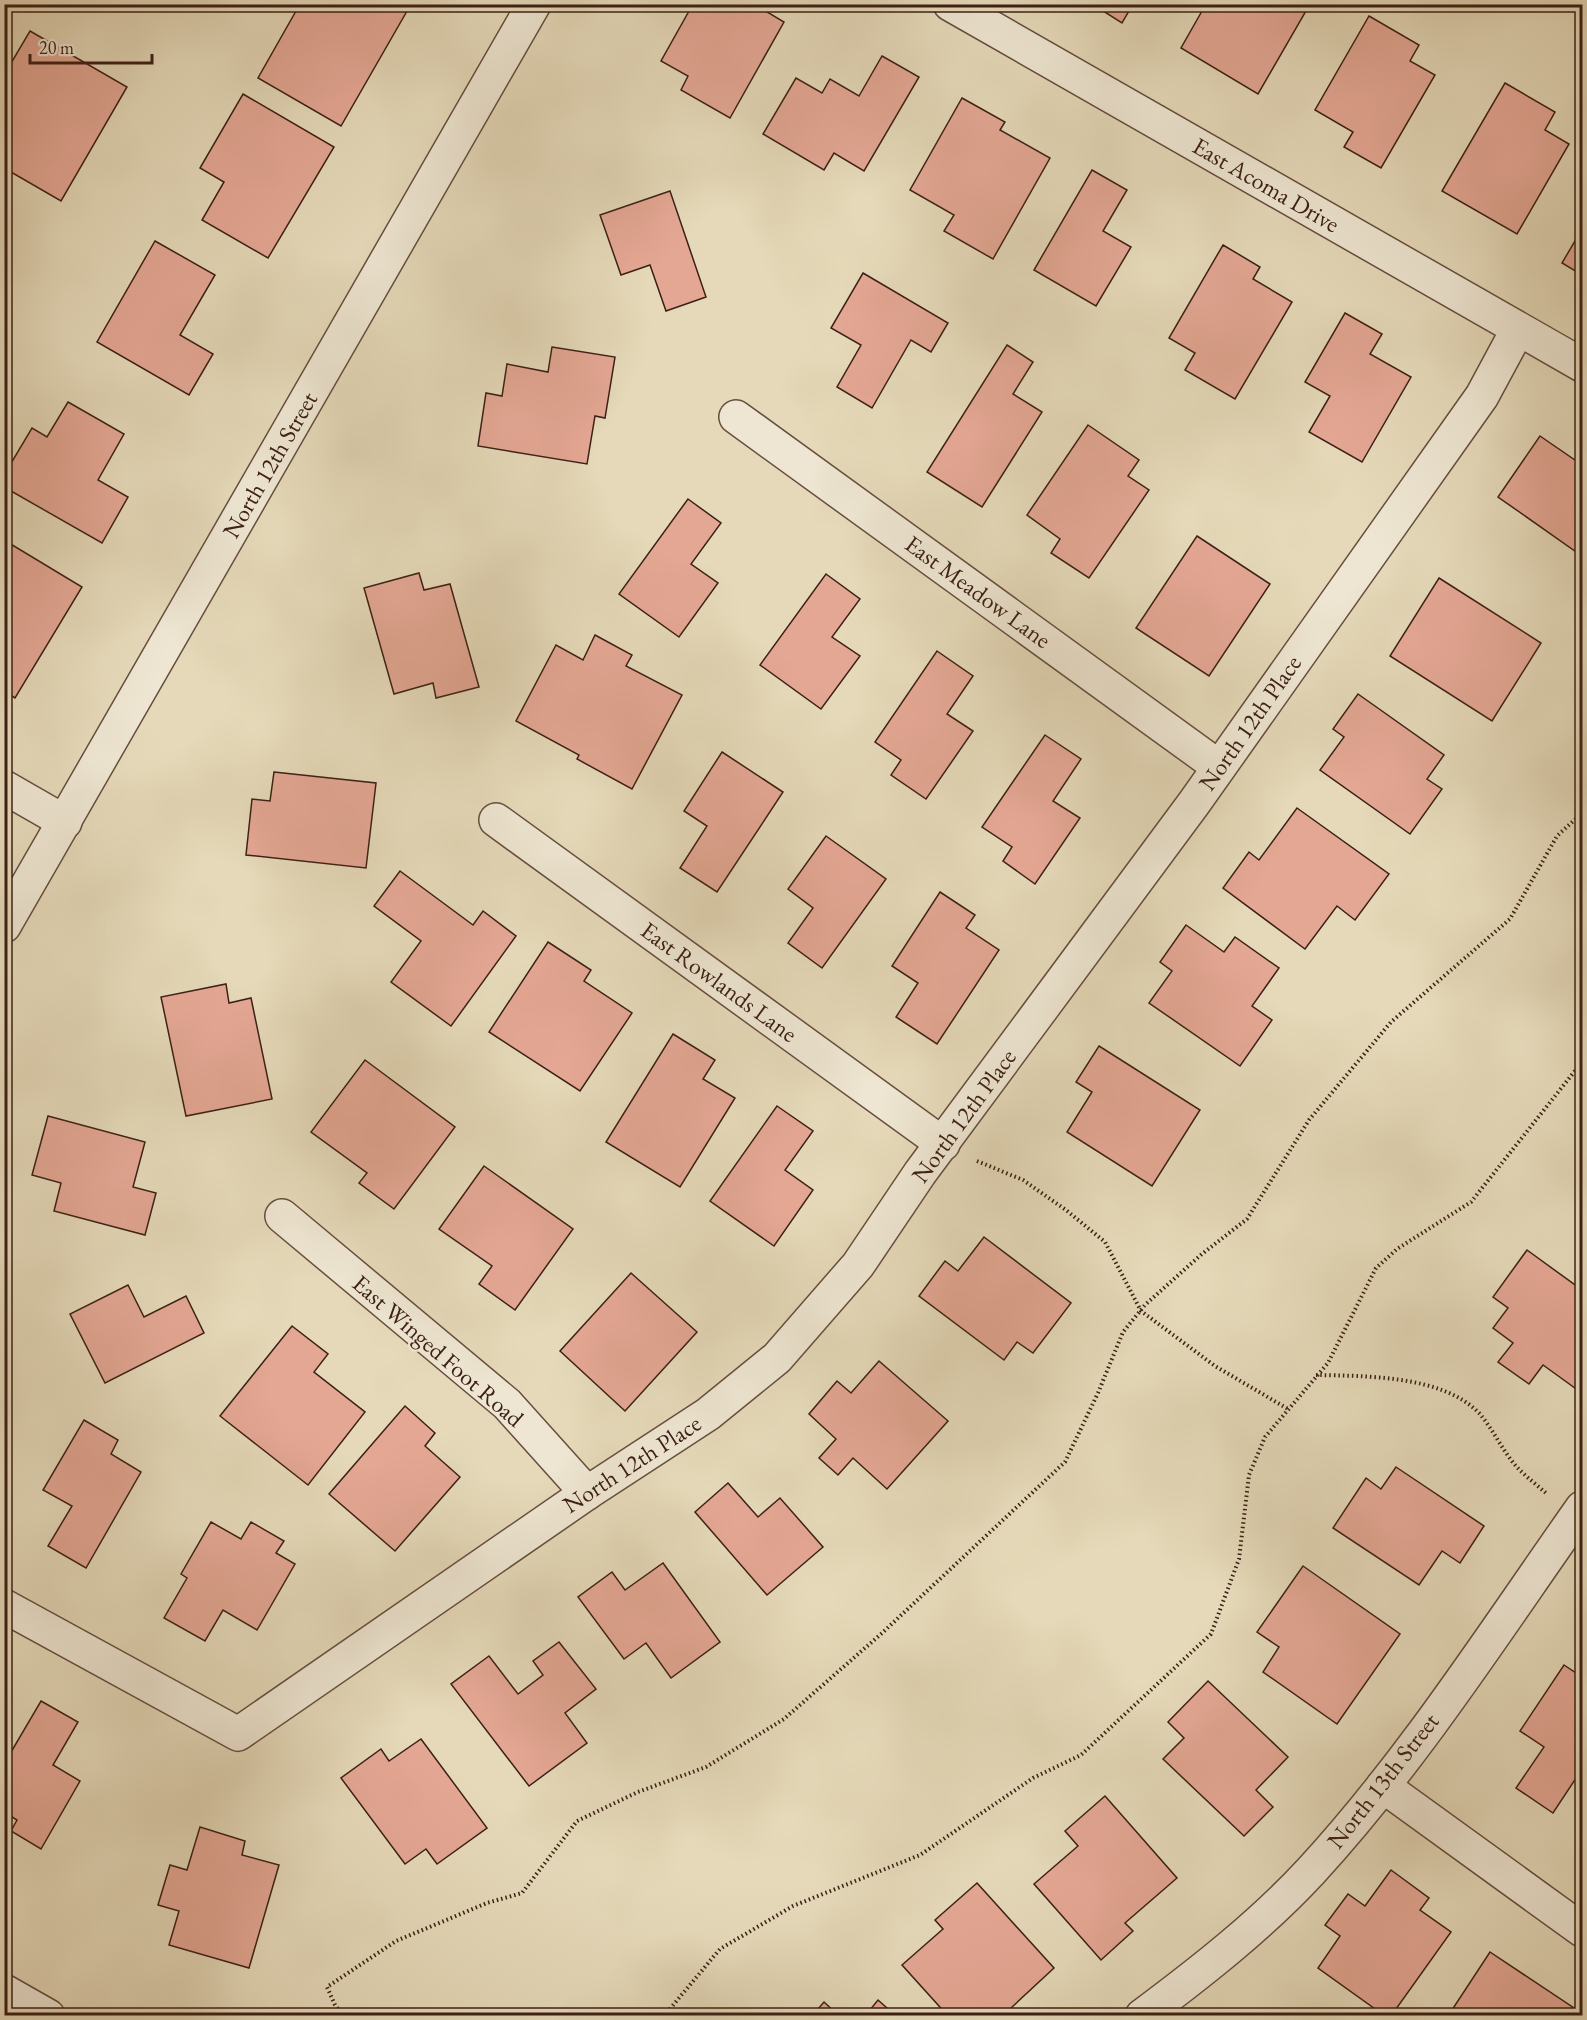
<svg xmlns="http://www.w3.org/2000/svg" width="1587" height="2020" viewBox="0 0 1587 2020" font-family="'EB Garamond',serif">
  <rect width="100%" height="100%" fill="#e5d9b9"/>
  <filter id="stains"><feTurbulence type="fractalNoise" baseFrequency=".00333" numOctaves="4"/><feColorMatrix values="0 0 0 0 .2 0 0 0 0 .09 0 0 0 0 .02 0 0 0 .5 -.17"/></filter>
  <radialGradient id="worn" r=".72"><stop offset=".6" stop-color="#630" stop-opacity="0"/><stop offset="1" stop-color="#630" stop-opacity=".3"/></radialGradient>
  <g fill="#e4a794" stroke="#3c2016" stroke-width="1.5">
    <path d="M300,4H395L407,11L341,126L258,78Z"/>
    <path d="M693,4H754L784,22L730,118L681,90L688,76L661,61Z"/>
    <path d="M1092,4H1133L1122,23Z"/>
    <path d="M1206,4H1310L1258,94L1181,48Z"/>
    <path d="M1369,16L1419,45L1410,61L1435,75L1381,168L1344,147L1353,132L1315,110Z"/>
    <path d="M30,31L127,87L61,201L4,168V75Z"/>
    <path d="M882,56L919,77L864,171L834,153L824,170L763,134L796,78L822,93L830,79L859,96Z"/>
    <path d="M1505,83L1555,112L1545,130L1569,144L1517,234L1442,191Z"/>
    <path d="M243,94L334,147L268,258L202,220L224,182L200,168Z"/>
    <path d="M962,98L1005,122L1000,130L1050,158L993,259L944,231L954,215L910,190Z"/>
    <path d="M1092,170L1127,190L1103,231L1131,247L1096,306L1034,270Z"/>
    <path d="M670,191L706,297L666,311L650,265L621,275L600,215Z"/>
    <path d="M1582,229V275L1562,263Z"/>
    <path d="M155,241L215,275L180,335L213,354L189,395L97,342Z"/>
    <path d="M1223,245L1260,267L1253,279L1292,302L1235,399L1185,370L1195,353L1169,338Z"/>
    <path d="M863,273L948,323L931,352L911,340L872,408L837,387L861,345L831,328Z"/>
    <path d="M1345,313L1382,334L1370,354L1411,377L1362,462L1309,432L1330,396L1305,382Z"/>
    <path d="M1007,345L1033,362L1013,394L1042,412L982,507L927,472Z"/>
    <path d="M552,347L615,357L605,418L595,416L587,464L478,446L486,393L502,396L507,364L548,372Z"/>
    <path d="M68,402L124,434L98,480L128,497L102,543L4,487V475L32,428L47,437Z"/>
    <path d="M1088,425L1139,460L1128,476L1149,490L1089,578L1051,553L1060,539L1027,515Z"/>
    <path d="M1540,436L1582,465V556L1498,497Z"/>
    <path d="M688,499L721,523L691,564L718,583L679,637L619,594Z"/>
    <path d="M1197,536L1270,584L1209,676L1136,628Z"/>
    <path d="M4,540L82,587L15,698L4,691Z"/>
    <path d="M419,573L424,590L450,584L479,687L436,698L433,683L394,694L364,588Z"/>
    <path d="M826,574L860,599L832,637L860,656L821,709L760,665Z"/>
    <path d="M1439,578L1541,643L1492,721L1390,656Z"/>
    <path d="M595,635L632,655L626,666L682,695L632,789L577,759L579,755L516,721L556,645L583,660Z"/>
    <path d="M937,651L973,676L947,714L973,731L926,799L891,775L901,760L875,742Z"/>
    <path d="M1358,694L1444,755L1427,779L1442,789L1410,834L1320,770L1344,737L1333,729Z"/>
    <path d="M1045,735L1081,759L1053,801L1080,818L1035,884L1003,861L1012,847L982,827Z"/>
    <path d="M722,752L783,792L717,892L680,868L707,826L684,811Z"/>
    <path d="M274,772L376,783L366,868L246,855L252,799L270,801Z"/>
    <path d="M1297,808L1389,874L1355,920L1337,906L1305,949L1223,888L1249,852L1259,860Z"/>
    <path d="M826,836L886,879L822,968L788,943L813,908L788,889Z"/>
    <path d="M400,871L473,925L483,911L516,936L451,1026L391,982L421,941L374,906Z"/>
    <path d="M940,892L975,915L966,928L999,950L937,1044L896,1017L918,983L892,966Z"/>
    <path d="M1186,925L1224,952L1235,937L1279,968L1252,1006L1272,1020L1240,1066L1149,1003L1172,971L1160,962Z"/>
    <path d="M548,942L591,970L584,981L632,1013L580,1091L489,1032Z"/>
    <path d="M226,984L229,1003L251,998L272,1099L186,1116L161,997Z"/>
    <path d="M673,1034L715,1060L703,1079L735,1098L680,1187L606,1142Z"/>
    <path d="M1099,1046L1200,1110L1152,1186L1067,1132L1092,1092L1076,1082Z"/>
    <path d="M365,1060L455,1127L394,1209L359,1183L367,1173L311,1132Z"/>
    <path d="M777,1106L813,1131L785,1170L813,1190L774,1246L710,1201Z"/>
    <path d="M48,1116L145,1142L133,1187L156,1193L145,1235L54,1211L61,1183L32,1175Z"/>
    <path d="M484,1166L573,1229L515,1310L479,1284L492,1266L439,1229Z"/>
    <path d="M984,1237L1071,1303L1033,1353L1017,1342L1004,1360L919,1296L945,1261L958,1271Z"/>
    <path d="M1527,1250L1582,1290V1386L1579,1391L1543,1365L1529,1384L1498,1362L1513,1343L1493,1328L1508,1308L1493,1297Z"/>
    <path d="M631,1273L697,1332L625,1411L560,1351Z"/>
    <path d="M128,1285L144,1317L186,1296L204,1333L105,1383L70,1314Z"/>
    <path d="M292,1326L328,1354L314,1372L365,1412L308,1485L220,1416Z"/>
    <path d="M879,1361L948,1421L887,1489L853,1458L838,1475L819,1458L836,1439L809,1414L837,1381L851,1393Z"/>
    <path d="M405,1406L435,1433L425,1446L460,1477L395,1551L329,1494Z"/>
    <path d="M84,1420L118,1440L111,1454L141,1472L86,1568L48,1546L72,1506L43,1490Z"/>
    <path d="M1396,1467L1484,1526L1460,1563L1442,1551L1419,1585L1333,1528L1366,1478L1381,1489Z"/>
    <path d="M728,1483L758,1517L780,1498L823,1547L767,1595L695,1512Z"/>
    <path d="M211,1522L241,1539L251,1522L284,1541L276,1553L295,1564L257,1630L223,1610L205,1641L164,1618L187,1578L181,1574Z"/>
    <path d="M663,1563L720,1642L671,1678L646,1643L624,1659L578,1597L612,1572L625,1590Z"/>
    <path d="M1303,1566L1400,1634L1337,1724L1263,1672L1279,1647L1257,1632Z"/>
    <path d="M559,1642L596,1689L565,1713L587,1743L529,1786L451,1684L489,1656L518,1694L543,1675L533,1661Z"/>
    <path d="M1564,1665L1582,1677V1769L1553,1813L1516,1788L1544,1747L1520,1731Z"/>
    <path d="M1208,1681L1288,1757L1256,1790L1273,1807L1244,1836L1163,1759L1184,1738L1168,1722Z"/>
    <path d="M41,1701L78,1722L53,1765L80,1781L41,1849L11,1831L17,1820L4,1812V1764Z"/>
    <path d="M421,1739L487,1828L437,1864L426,1849L405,1864L341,1778L381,1749L389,1761Z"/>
    <path d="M1105,1796L1177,1878L1125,1923L1133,1931L1101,1960L1034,1884L1078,1846L1065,1831Z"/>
    <path d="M200,1827L245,1841L242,1855L279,1865L249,1968L169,1945L179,1911L158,1905L170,1865L187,1870Z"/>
    <path d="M1391,1870L1429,1898L1420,1910L1451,1932L1391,2016H1385L1318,1968L1340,1936L1325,1925L1348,1894L1365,1906Z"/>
    <path d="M977,1883L1054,1968L1011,2008L1014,2012L1011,2016H948L902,1965L943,1929L935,1920Z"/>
    <path d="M1490,1952L1574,2008L1569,2016H1448Z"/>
    <path d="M878,2000L896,2016H865Z"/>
    <path d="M824,2002L839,2016H812Z"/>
  </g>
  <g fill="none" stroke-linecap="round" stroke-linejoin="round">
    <defs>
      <g id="street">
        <path d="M950,4L1582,365"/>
        <path d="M736,417L1219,767"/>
        <path d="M4,787L65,822"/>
        <path d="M496,820L943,1144"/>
        <path d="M4,926L534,4"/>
        <path d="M282,1216L507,1404L587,1493"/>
        <path d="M4,1606L238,1734L587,1493L708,1414L777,1358L858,1265L920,1173L1194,803L1482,396L1518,329"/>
        <path d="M1383,1786L1582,1930"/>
        <path d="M4,1991L48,2016"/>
        <path d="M1142,2016C1201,1972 1261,1925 1311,1871C1413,1760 1495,1631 1582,1508"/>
      </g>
    </defs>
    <use href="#street" stroke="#664e3f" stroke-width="36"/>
    <g stroke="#3c2016" stroke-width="4" stroke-dasharray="1.5 3" stroke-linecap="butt">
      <path d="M977,1161L1023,1180L1066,1210L1105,1242L1141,1311L1215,1366L1288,1409"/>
      <path d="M1316,1375C1365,1376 1442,1375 1479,1413C1493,1429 1502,1450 1516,1466C1525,1476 1537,1485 1547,1494"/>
      <path d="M343,2016L335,2005L327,1987L396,1941L487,1903L522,1893L577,1821L638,1792L706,1767L784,1719L881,1634L1065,1462L1098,1393L1123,1332L1145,1305L1202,1254L1247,1219L1309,1120L1391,1022L1510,919L1557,836L1582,813"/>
      <path d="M664,2016L720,1949L793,1906L920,1855L1033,1778L1081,1755L1211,1634L1239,1559L1249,1475L1265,1437L1328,1363L1376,1268L1397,1249L1471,1202L1582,1062"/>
    </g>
    <use href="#street" stroke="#eee6d2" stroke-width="33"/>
  </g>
  <g text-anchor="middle" stroke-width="4.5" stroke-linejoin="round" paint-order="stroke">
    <g font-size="24" fill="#3c2016" stroke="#eee6d2">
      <text transform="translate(1266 185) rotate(30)" y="8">East Acoma Drive</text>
      <text transform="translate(270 465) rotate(-60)" y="8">North 12th Street</text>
      <text transform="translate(978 592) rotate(36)" y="8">East Meadow Lane</text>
      <text transform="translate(1250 723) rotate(-55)" y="8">North 12th Place</text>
      <text transform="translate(719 982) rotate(36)" y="8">East Rowlands Lane</text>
      <text transform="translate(964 1116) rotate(-54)" y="8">North 12th Place</text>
      <text transform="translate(438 1351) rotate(41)" y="8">East Winged Foot Road</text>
      <text transform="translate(632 1464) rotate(-33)" y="8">North 12th Place</text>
      <text transform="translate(1383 1781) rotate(-52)" y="8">North 13th Street</text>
    </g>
  </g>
  <rect width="1587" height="2020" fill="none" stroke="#e5d9b9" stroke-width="24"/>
  <rect x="6" y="6" width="1575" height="2008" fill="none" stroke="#3c2016" stroke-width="3"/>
  <rect x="12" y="12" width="1563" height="1996" fill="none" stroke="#3c2016" stroke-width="1.5"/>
  <path d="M30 54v9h122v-9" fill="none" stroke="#3c2016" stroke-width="3"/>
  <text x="39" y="54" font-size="18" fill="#3c2016" stroke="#eee6d2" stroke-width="4.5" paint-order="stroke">20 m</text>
  <rect width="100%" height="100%" filter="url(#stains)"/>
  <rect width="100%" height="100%" fill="url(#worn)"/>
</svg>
